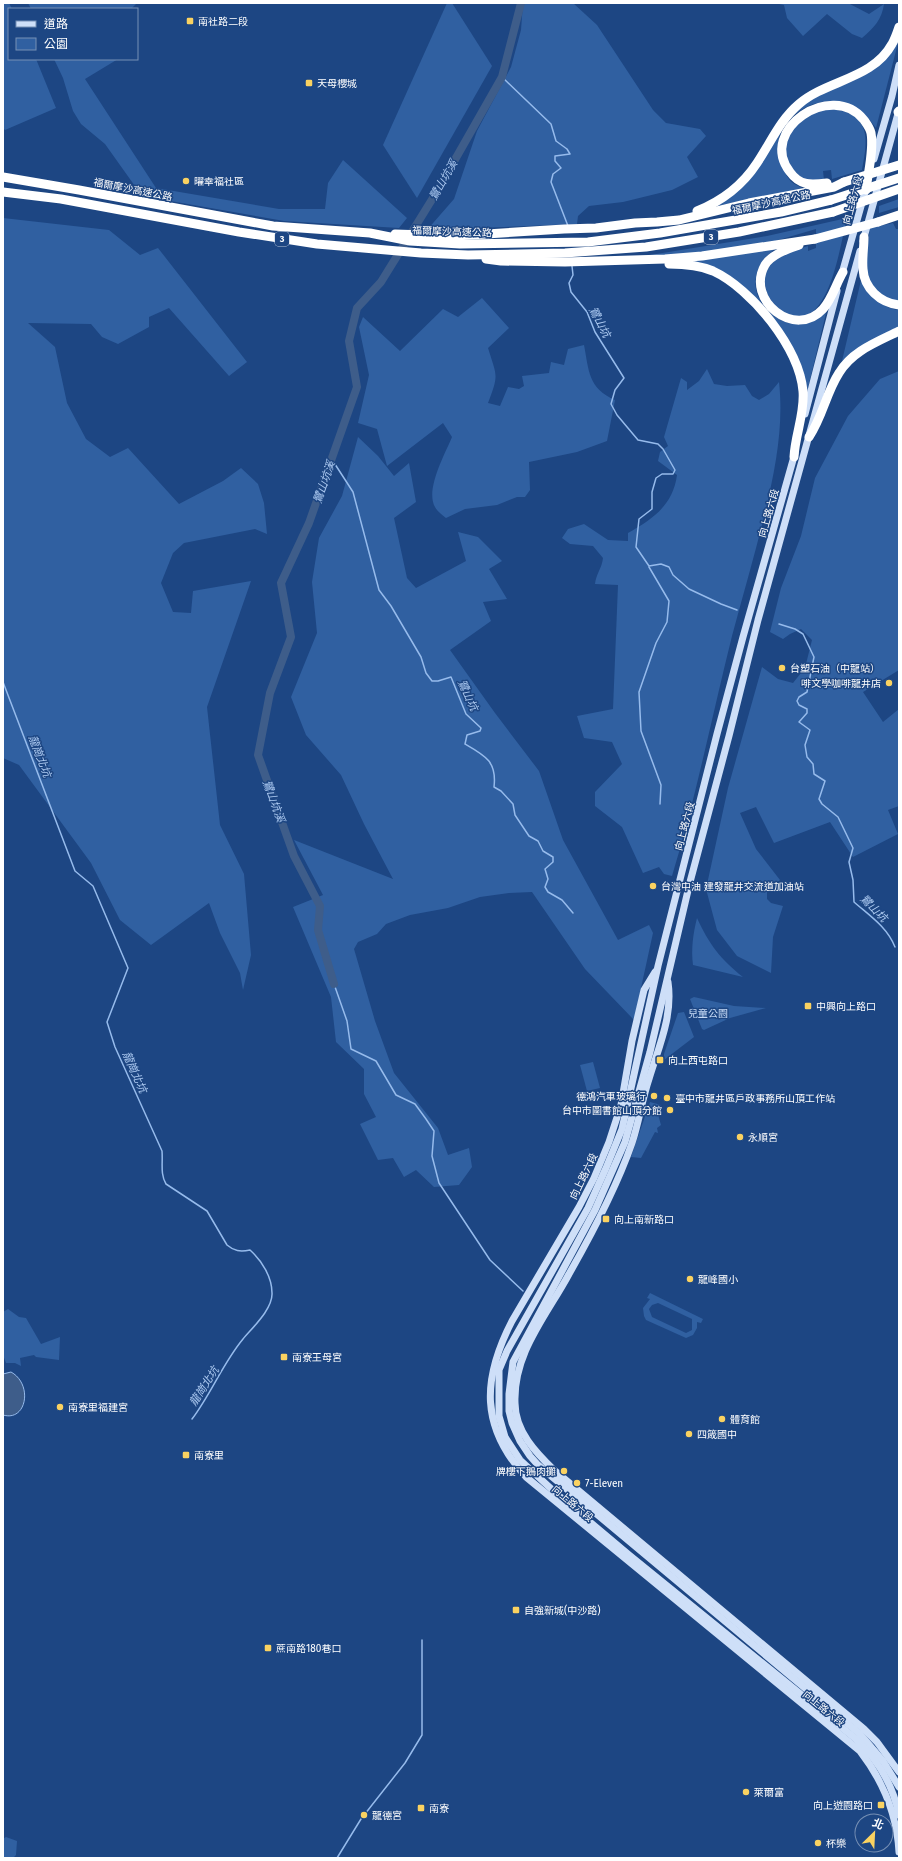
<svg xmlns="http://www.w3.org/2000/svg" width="902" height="1861" viewBox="0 0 902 1861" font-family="'Fira Sans','Noto Sans TC',sans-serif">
  <rect width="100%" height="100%" fill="#1d4683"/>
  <g fill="#3060a1" fill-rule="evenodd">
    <path d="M3,3H9L12,9H9V59H36L56,108L5,130L3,128Z"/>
    <path d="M28,3H137L131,9H31Z"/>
    <path d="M447,3H452L492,66L417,198L383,145Z"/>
    <path d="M523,3H573L597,25L653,110L666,123L700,129L706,136L687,157L698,177L672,190L623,202L589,206L578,216L577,224L427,230L454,199L477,131L511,67L521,30Z"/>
    <path d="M774,3H848L869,14L884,4C882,19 874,28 862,38L852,34L827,14L803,36L787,18L784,5Z"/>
    <path d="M898,43L876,128C869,118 857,106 845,103C818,94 780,115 778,144C777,153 780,160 783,168C785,171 786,176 789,179C792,184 799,186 804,189L716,206L722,203L783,125L810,99L859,78Z"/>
    <path d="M54,59H118L85,79L156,188L279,209H325L328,183L343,160L407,218L399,228L284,221L142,196L105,144L81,124L73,111L63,78Z"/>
    <path d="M831,109C838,110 846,111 852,115C872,127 865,152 862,170L832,179L831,170L823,171L824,180C816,181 808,181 800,177C785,168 782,144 791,130C795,125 807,115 813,112C818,110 825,110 831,109Z"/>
    <path d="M899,199V207L879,213V206Z"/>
    <path d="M3,218L109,230L140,255L158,248L247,362L229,376L169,308L149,317V327L118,344L102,337L91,324L28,323L55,347L67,403L86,439L110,457L128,448L179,504L223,481L241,468L258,484L264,503L267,534L255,529L184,543L173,553L161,583L173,612L191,613L193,591L251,581L207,707L220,825L244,874L251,955L243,990L240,973L220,933L209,903L151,945L120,920L91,863L19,765L3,758Z"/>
    <path d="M847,218C841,241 832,309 804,316C799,317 792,316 786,316C781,311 774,306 771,300C767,295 766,290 765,283C764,259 789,252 808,246V251L816,248V229L775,241L694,254L638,257L767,236Z"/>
    <path d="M893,223L896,229H899V303L891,302L871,286L865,266L870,228Z"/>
    <path d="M776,248C766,256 758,264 756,277C751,304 781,330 807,323C815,321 821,314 827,309L807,392L761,306L692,261Z"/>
    <path d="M862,276C871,292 878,308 899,310V328L842,361Z"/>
    <path d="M482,298L509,328L488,348C497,377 499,374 488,403L500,406L508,387L519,389L524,386L522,376L549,373L551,362L564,365L568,349L584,345C589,371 588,388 615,400L607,441L577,452L529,462L530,490L525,497H517L497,505L465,509L446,518C442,515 437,511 435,507C425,490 445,454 452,437L443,423L387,466L377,429L358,423L369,375L359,327L363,317L400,351L443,309L458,317Z"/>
    <path d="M707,369L714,384L727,386L745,385L752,396L759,400L769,394L779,382C784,427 775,470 765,513C755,554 743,595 732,636C712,716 696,797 672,876L664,874L659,867L643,873L622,827L595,806V792L622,764L612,742L584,738L577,716L613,709L618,585L595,584C596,574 602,568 603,558L593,546L570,544L562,538L568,529L584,524L608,540L628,541V533C653,519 673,505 677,475L658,461L660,452L668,446L664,437L681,378L687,382V390L699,381Z"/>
    <path d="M899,371V670L863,692L883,722L899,709V806L888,810L898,834L853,857L830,822L774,843L756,807L740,813L756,849L780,880L767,890V899L771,903L783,906L773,937L771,973L737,956L717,930L706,889L728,788L762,667L778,679L793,683L805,668L812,640L801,629L790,634L783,639L770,632L781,588L801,536L815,478L848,416L880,379Z"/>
    <path d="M358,437L378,456L394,476L409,463L416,502L394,518L407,578L416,588L466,561L458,532L478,537L502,561L489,569L507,599L483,602L491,621L450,650L495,713L539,771L563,840L618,940L649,925L653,933L634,1020L585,969L532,892L509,893L480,897L448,908L410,915L386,924L377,934L358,942L354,949L375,1021L394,1073L438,1128L448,1155L469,1148L472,1167L459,1185L434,1187L416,1170L404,1177L393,1158L378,1160L360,1124L376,1117L364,1094V1069L336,1042L331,997L293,907L323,895L294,840L393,879L364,824L341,775L306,735L291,697L317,633L312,582L319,538L342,496Z"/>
    <path d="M697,918C709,944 720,959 743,977L693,965C691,949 693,934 697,918Z"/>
    <path d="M694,997L734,1006L766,1008L730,1018L704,1030L702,1029L690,999Z"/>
    <path d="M684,1012L694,1037L664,1060V1054L678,1013Z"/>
    <path d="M593,1062L600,1088L587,1091L580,1065Z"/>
    <path d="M650,1102L661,1105L657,1111L661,1125L657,1128L658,1133L655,1132L641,1158L631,1157Z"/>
    <path d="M650,1293L703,1319L701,1323L697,1322V1328L693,1335L686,1338L646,1320L644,1316L643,1308L650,1299L647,1298ZM658,1303L692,1319V1330L686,1333L652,1317L649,1309L652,1305Z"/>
    <path d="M8,1309L19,1317L26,1318L41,1344L60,1337L59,1360L36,1357L34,1355L20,1358L21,1366L15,1363H6L3,1355V1312Z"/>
    <path d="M6,1837L17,1841L16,1855L13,1858H3V1839Z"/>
  </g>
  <path fill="#3e5d8a" stroke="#96bbec" d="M11,1372C33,1384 27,1422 3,1415V1374Z"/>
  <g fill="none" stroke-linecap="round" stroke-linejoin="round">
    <g stroke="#96bbec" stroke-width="1.5">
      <path d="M502,77L551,124L556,141L567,149L570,154L555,156V161L561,168L553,174L551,182L568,226"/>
      <path d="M572,266L573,275L569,283L571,292L587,312L595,332L624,378L615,390L611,404L617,415L638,440L658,444L663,449L675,470L673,474H662L656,478L652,492V509L639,519L636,547L649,566L661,564L669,567L673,575L689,589L721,604L737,610"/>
      <path d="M331,458L353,492L379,590L391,606L421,657L426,673L432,681H438L451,677L466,714L481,728L480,731L467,735L465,744C486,756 497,762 494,787L501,791L513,804L515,815L529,836L538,841L543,851L553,857V862L545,869L548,879L545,887L548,892L562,900L573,913"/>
      <path d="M649,567L669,601L667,622L656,643L639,692L641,731L661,785L660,804"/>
      <path d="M779,624L795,629L803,634L814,657L807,692L799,697L797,701L799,705L807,709V713L799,722L810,730L805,745L807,757L813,764L814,774L825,781L819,799L822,804L838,817L853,848L849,862L853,880L854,902C870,916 887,927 895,947"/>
      <path d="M3,682L75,871L93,886L128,968L107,1022L115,1047L162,1151C163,1163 160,1174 166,1184L207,1211L227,1245C234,1251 240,1252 250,1250C262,1261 272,1277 272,1293C273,1309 252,1328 243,1339C223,1363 211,1394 192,1419"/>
      <path d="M334,984L347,1021L351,1049L376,1061L396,1095L415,1104L426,1119L434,1131L432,1156L439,1183L490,1260L523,1291"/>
      <path d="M337,1858L361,1819L405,1763L422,1735V1640"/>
    </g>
    <path stroke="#3e5d8a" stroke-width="8" d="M334,984L318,930L320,906L294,856L258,755L270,693L291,637L281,583L309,523L357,387L349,341L357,308L381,282L436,193L502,77L521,3"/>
    <g stroke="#cedff8" stroke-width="7">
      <path d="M874,159L892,96L899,65"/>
      <path d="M863,241L899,110"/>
      <path d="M860,251L758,620L729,736L690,882L650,1052L625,1142L595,1210L513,1362L509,1394V1411L512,1423L520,1441L530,1456L538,1465L860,1734L883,1761L899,1787"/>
      <path d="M841,277L867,185"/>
      <path d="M805,414L837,291"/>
      <path d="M795,453L743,637L717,734L658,966L622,1129L606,1168L588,1208L507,1351L499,1370V1416L505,1437L520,1460L559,1496L629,1555L856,1739C878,1760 893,1785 899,1815"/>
      <path d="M655,972L644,990L632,1041L621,1105L609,1142L594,1178L579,1207L512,1321C482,1379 480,1427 526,1477L860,1751C883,1781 897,1814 899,1852"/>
      <path d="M668,982C673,1016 659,1046 649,1079C642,1100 639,1122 632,1143C616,1189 593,1232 569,1274C547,1315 513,1353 515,1403C515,1431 536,1453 555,1471L864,1729L877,1742L899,1772"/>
    </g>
    <g stroke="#fff" stroke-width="9">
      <path d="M898,112L899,111"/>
      <path d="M3,177L79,190L273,226L370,233L410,241L460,244L588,242L660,233L781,212L831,200"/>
      <path d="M827,183C811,185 800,186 790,172C757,130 832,80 864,120C866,123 870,128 871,133C874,150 868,172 866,190"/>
      <path d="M3,192L61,199L239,232L317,244L421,253L468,255L565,253L646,247L739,232L833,212"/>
      <path d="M697,211C722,201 742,186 757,163C771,142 780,120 799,104C827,80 873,79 892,44C895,39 897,33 899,27"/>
      <path d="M878,222L899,215"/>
      <path d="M395,234L455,236L564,229L596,228L635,223L657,222L679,220L749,203L834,187L844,182"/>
      <path d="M864,237C864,248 862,258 863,269C864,288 880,303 899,305"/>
      <path d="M799,245C788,249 772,254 765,265C745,300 795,340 823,309C832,299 836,284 843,272"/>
      <path d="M486,259L501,261L565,262L665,259L702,256L815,239"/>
      <path d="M669,264C684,264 699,265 713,271C752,289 799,348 803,391C805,413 795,435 794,457"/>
      <path d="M809,437C823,416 826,393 839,373C852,351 877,342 899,331"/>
    </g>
    <g stroke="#fff" stroke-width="9">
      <path d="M844,182L899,165"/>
      <path d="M831,200L899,178"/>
      <path d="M833,212L899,189"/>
      <path d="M815,239L878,222"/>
    </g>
  </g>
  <g fill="#fad261" stroke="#1d4683" stroke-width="1.5">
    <rect x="186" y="17" width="8" height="8" rx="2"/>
    <rect x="305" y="79" width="8" height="8" rx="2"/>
    <circle cx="186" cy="181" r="4"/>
    <circle cx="782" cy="668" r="4"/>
    <circle cx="889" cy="683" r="4"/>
    <circle cx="653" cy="886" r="4"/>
    <rect x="804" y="1002" width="8" height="8" rx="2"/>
    <rect x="656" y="1056" width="8" height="8" rx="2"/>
    <circle cx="654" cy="1096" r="4"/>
    <circle cx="667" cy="1098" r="4"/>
    <circle cx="670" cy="1110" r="4"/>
    <circle cx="740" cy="1137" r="4"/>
    <rect x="602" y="1215" width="8" height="8" rx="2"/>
    <circle cx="690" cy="1279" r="4"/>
    <rect x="280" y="1353" width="8" height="8" rx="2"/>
    <circle cx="60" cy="1407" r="4"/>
    <circle cx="722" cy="1419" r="4"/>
    <circle cx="689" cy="1434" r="4"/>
    <rect x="182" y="1451" width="8" height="8" rx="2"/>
    <circle cx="564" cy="1471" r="4"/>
    <circle cx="577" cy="1483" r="4"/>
    <rect x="512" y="1606" width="8" height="8" rx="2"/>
    <rect x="264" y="1644" width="8" height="8" rx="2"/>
    <circle cx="746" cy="1792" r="4"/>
    <rect x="877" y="1801" width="8" height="8" rx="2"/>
    <rect x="417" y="1804" width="8" height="8" rx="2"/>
    <circle cx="364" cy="1815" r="4"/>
    <circle cx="818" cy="1843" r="4"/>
  </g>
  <g text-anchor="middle" stroke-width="3" stroke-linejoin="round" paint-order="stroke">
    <g fill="#1d4683" stroke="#bbc8da" stroke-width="1">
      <rect x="704" y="230" width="14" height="14" rx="3"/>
      <rect x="275" y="232" width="14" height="14" rx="3"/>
    </g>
    <g font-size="9" font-weight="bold" fill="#fff">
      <text x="711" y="240">3</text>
      <text x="282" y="242">3</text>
    </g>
    <g font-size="10" fill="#fff" stroke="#1d4683" text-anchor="start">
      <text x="198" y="25">南社路二段</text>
      <text x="317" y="87">天母櫻城</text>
      <text x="194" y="185">曜幸福社區</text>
      <text x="790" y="672">台塑石油（中龍站）</text>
      <text x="881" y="687" text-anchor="end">啡文學咖啡龍井店</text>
      <text x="661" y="890">台灣中油 建發龍井交流道加油站</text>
      <text x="816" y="1010">中興向上路口</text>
      <text x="668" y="1064">向上西屯路口</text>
      <text x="646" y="1100" text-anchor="end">德鴻汽車玻璃行</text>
      <text x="675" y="1102">臺中市龍井區戶政事務所山頂工作站</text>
      <text x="662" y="1114" text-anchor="end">台中市圖書館山頂分館</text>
      <text x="748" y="1141">永順宮</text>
      <text x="614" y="1223">向上南新路口</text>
      <text x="698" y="1283">龍峰國小</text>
      <text x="292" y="1361">南寮王母宮</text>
      <text x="68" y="1411">南寮里福建宮</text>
      <text x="730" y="1423">體育館</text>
      <text x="697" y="1438">四箴國中</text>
      <text x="194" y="1459">南寮里</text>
      <text x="556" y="1475" text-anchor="end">牌樓下鵝肉攤</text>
      <text x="585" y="1487">7-Eleven</text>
      <text x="524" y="1614">自強新城(中沙路)</text>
      <text x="276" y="1652">蔗南路180巷口</text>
      <text x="754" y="1796">萊爾富</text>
      <text x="873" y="1809" text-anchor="end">向上遊園路口</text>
      <text x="429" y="1812">南寮</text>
      <text x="372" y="1819">龍德宮</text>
      <text x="826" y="1847">杯樂</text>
    </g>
    <g font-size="10" fill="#fff" stroke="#1d4683">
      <text transform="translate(133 189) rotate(11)" y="4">福爾摩沙高速公路</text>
      <text transform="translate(852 200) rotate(-75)" y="4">向上路六段</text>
      <text transform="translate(771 202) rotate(-12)" y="4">福爾摩沙高速公路</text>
      <text transform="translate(452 231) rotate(2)" y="4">福爾摩沙高速公路</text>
      <text transform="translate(768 513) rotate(-74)" y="4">向上路六段</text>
      <text transform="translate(684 826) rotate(-75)" y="4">向上路六段</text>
      <text transform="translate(583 1176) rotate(-64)" y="4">向上路六段</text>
      <text transform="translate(573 1503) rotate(40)" y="4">向上路六段</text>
      <text transform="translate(824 1708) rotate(39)" y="4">向上路六段</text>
    </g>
    <g font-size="10" fill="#c8dcf7" stroke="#1d4683">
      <text x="708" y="1017">兒童公園</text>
    </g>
    <g font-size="11" font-style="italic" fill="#aecbf2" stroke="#1d4683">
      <text transform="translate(443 180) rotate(-60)" y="4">鷺山坑溪</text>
      <text transform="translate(600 322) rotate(62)" y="4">鷺山坑</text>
      <text transform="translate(324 482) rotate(-71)" y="4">鷺山坑溪</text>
      <text transform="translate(468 695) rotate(65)" y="4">鷺山坑</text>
      <text transform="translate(40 756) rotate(69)" y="4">龍崗北坑</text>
      <text transform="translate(274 801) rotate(70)" y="4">鷺山坑溪</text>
      <text transform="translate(874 908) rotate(45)" y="4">鷺山坑</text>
      <text transform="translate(135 1072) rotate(66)" y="4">龍崗北坑</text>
      <text transform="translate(204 1386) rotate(-57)" y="4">龍崗北坑</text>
    </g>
  </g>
  <rect width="902" height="1861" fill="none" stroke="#ffffff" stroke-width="8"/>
  <rect x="8" y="8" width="130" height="52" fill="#1d4683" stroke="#7790b5"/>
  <rect x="16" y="21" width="20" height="6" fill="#cedff8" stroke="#7790b5"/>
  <text x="44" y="28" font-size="12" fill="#ffffff">道路</text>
  <rect x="16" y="38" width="20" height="12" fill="#3060a1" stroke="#7790b5"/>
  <text x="44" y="48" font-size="12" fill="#ffffff">公園</text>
  <g transform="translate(874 1833) rotate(24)"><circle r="19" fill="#1d4683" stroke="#7790b5"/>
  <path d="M0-3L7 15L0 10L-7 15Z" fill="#fad261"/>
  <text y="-6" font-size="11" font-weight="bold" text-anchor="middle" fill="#ffffff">北</text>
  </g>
</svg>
